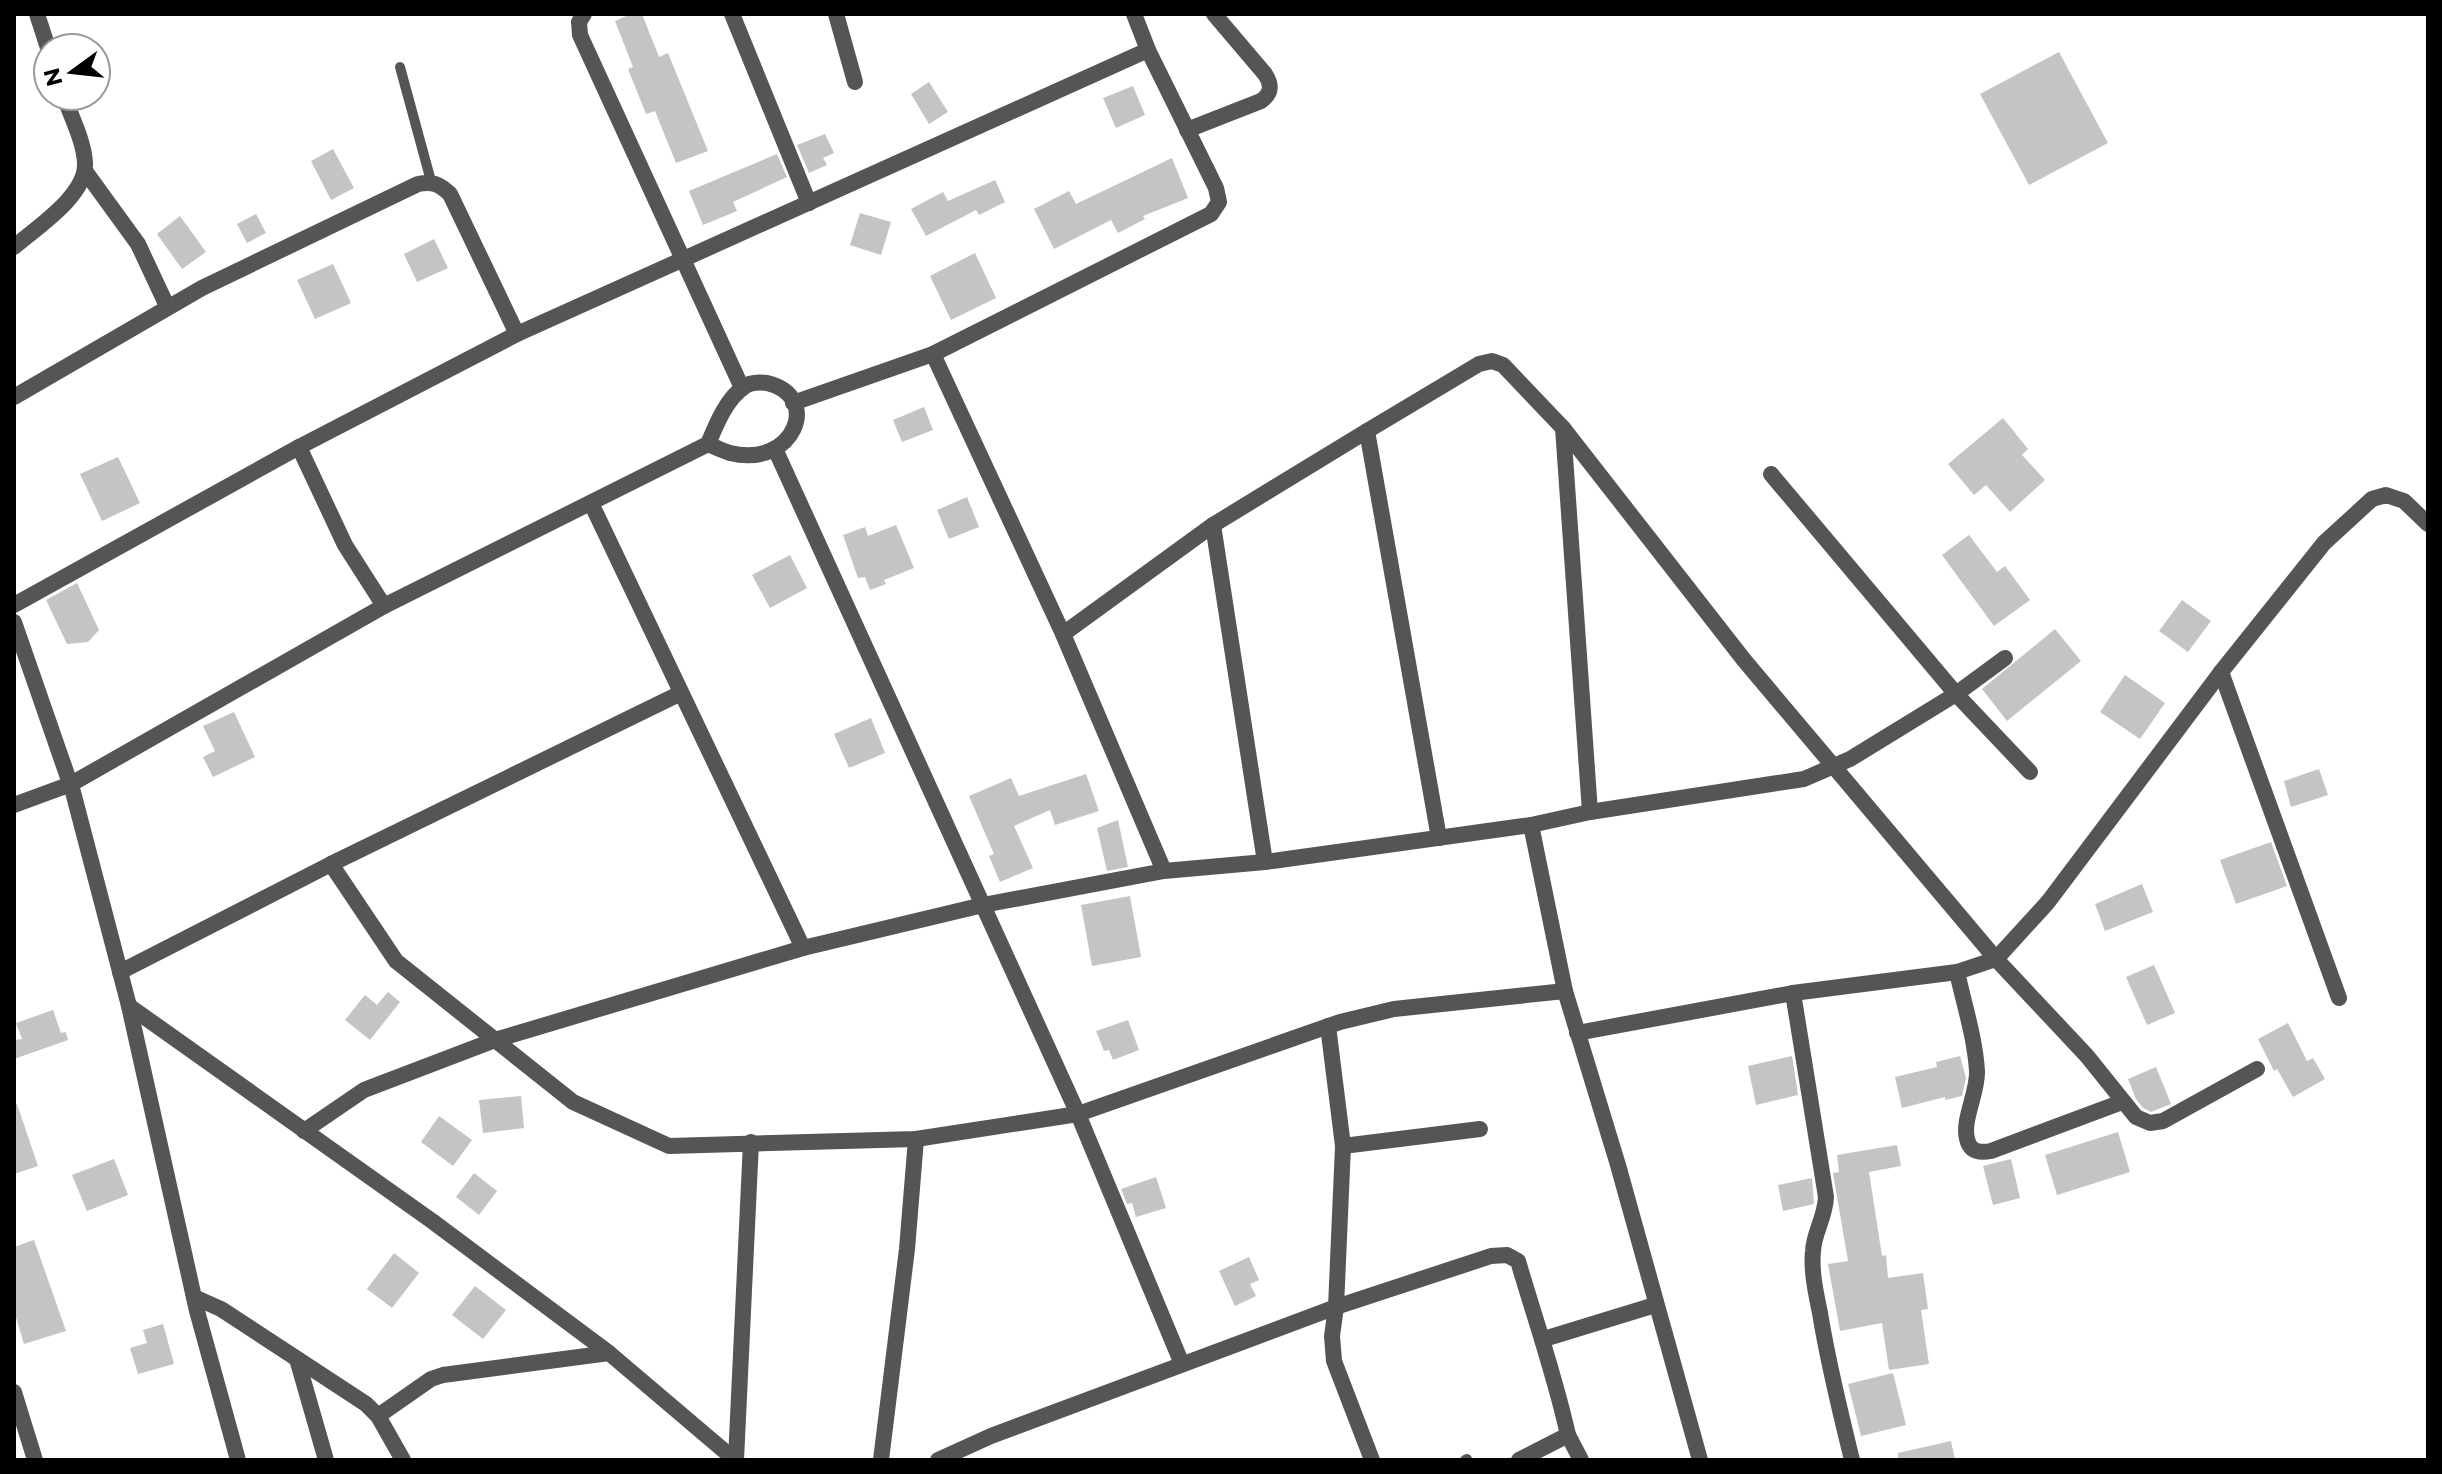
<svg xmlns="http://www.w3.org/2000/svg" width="2442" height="1474" viewBox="0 0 2442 1474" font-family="Montserrat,sans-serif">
  <rect width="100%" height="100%" fill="#fff"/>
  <g fill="#c4c4c4">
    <path d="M631,14H642L659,57L668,53L708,151L676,163L655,111L646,114L628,69L633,67L615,21Z"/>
    <path d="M2059,52L2108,143L2029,185L1980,94Z"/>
    <path d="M929,82L948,112L929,124L911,94Z"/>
    <path d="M1133,86L1145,115L1116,128L1103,98Z"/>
    <path d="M825,134L834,153L823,158L827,165L809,173L797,145Z"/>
    <path d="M333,149L354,188L331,200L311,161Z"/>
    <path d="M777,154L787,177L733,202L737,211L703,225L689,191Z"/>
    <path d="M1172,158L1188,198L1143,216L1145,219L1118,233L1111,220L1054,249L1034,209L1069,191L1076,204Z"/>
    <path d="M995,180L1005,202L979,215L976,210L926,236L911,209L943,192L948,201Z"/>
    <path d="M860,213L891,222L881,255L850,245Z"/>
    <path d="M256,214L266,233L247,243L237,224Z"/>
    <path d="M180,216L206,252L182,269L157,234Z"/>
    <path d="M434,239L448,268L417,282L404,254Z"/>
    <path d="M975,253L996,298L951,320L930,276Z"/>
    <path d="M333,264L351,303L315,319L297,280Z"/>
    <path d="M924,407L933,430L902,442L893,420Z"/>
    <path d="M2003,418L2028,449L2022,455L2045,480L2010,512L1986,485L1974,495L1948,464Z"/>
    <path d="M118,457L140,503L102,521L80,474Z"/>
    <path d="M967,497L979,527L949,539L937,510Z"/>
    <path d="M896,525L914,568L884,580L886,584L870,590L865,577L858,578L843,535L865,527L868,536Z"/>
    <path d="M1969,535L1997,572L2005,566L2030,600L1994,626L1942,555Z"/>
    <path d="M790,555L807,588L770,608L752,575Z"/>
    <path d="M77,583L99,630L88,642L67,644L46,600Z"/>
    <path d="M2182,600L2211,621L2188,652L2159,631Z"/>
    <path d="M2055,629L2081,661L2007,721L1982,689Z"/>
    <path d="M2125,675L2165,703L2140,739L2100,712Z"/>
    <path d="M234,712L255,757L213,777L203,757L215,751L203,726Z"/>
    <path d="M871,718L885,753L849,768L834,734Z"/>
    <path d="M2319,769L2328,795L2291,807L2284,781Z"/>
    <path d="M1086,774L1099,811L1055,825L1050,810L1014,826L1033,868L1000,882L989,856L994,854L969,796L1011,778L1019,796Z"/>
    <path d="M1118,820L1128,867L1107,871L1097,828Z"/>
    <path d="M2271,842L2287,886L2236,904L2220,860Z"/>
    <path d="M2142,884L2153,912L2105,931L2095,904Z"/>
    <path d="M1130,896L1141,957L1092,966L1081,905Z"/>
    <path d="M2154,965L2175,1013L2147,1025L2126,977Z"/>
    <path d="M388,992L400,1002L370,1040L345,1020L365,995L377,1005Z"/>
    <path d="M53,1010L61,1033L66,1032L68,1040L14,1059V1040L22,1039L16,1023Z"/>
    <path d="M1128,1020L1139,1050L1113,1060L1109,1050L1104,1051L1096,1031Z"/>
    <path d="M2288,1023L2307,1061L2313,1058L2325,1079L2293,1097L2277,1069L2274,1071L2258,1039Z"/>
    <path d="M1792,1056L1798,1095L1756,1105L1748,1066Z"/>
    <path d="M1960,1056L1966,1078L1962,1096L1945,1100V1097L1902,1108L1895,1077L1937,1067L1936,1062Z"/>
    <path d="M2156,1067L2171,1104L2151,1112L2143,1108L2136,1099L2128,1079Z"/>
    <path d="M521,1096L524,1128L483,1133L479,1100Z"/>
    <path d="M17,1104L38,1166L14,1174V1105Z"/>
    <path d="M439,1116L472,1140L453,1166L421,1142Z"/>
    <path d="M2118,1132L2130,1172L2057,1195L2045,1155Z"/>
    <path d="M1897,1145L1901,1166L1869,1172L1882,1256L1886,1255L1888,1278L1923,1273L1928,1309L1921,1310L1929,1364L1889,1370L1882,1323L1840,1331L1828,1264L1848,1261L1833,1173L1839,1172L1837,1155Z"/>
    <path d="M114,1159L128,1195L87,1211L72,1175Z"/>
    <path d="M2011,1159L2020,1198L1993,1205L1983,1166Z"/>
    <path d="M474,1173L497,1191L479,1215L456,1197Z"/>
    <path d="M1156,1177L1166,1208L1136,1217L1132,1203L1127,1204L1121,1189Z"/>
    <path d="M1812,1178L1814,1204L1783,1211L1778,1185Z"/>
    <path d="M34,1240L66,1331L24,1344L14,1311V1247Z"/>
    <path d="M394,1253L419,1273L392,1308L367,1289Z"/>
    <path d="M1249,1257L1259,1280L1250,1284L1256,1296L1235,1306L1219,1271Z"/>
    <path d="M475,1286L506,1310L483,1339L452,1315Z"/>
    <path d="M163,1324L174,1364L138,1374L130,1348L147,1343L143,1330Z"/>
    <path d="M1893,1373L1906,1425L1861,1436L1848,1384Z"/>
    <path d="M1951,1441L1955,1460H1898V1453Z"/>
  </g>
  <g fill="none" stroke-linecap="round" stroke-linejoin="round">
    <g stroke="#555" stroke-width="10">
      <path d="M400,67L431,181"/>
      <path d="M1465,1460L1467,1459"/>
    </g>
    <g stroke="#555" stroke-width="16">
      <path d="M37,14L48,48"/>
      <path d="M584,14L579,22L580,35L742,388"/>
      <path d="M732,14L809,203"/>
      <path d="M836,14L855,82"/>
      <path d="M1187,130L1261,101C1272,93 1272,85 1265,74L1214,14"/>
      <path d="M85,171L138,244L167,306"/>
      <path d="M14,247C37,227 87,195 85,163C84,141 71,117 64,96"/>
      <path d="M933,354L1063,634L1213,525L1367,431L1439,838"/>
      <path d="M14,397L202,288L418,184C433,181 439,184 450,194L517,334"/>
      <path d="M793,403L933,354L1211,214L1219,202L1216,188L1148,50L1134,14"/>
      <path d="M1563,428L1590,812"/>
      <path d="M1367,431L1479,364L1492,361L1503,365L1563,428L1744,660L1996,959L2087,1056L2136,1117L2150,1123L2163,1121L2257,1069"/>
      <path d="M299,447L345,545L384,606"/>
      <path d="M1771,474L1956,694L2030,772"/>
      <path d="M591,503L803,948"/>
      <path d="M1213,525L1265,862"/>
      <path d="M14,605L299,447L517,334L1148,50"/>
      <path d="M14,622L73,792L129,1006L197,1311L238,1460"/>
      <path d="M1063,634L1164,871"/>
      <path d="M2221,672L2339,998"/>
      <path d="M14,805L71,784L384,606L708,444C716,425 726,399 744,387C750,382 759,382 767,383C823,396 794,469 730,453C723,451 715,447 708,444"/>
      <path d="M1531,825L1565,991L1618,1165L1700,1460"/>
      <path d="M331,864L681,693"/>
      <path d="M120,972L331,864L396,961L573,1102L669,1146L916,1139L1078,1114L776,451"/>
      <path d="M1957,972C1964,1004 1975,1038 1977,1071C1978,1092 1962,1120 1967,1139C1970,1152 1980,1153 1991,1151L2122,1102"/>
      <path d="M1793,993L1826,1197C1825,1218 1814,1232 1813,1251C1811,1272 1816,1293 1820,1313C1828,1363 1840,1411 1852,1460"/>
      <path d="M129,1006L432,1221L609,1353L735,1460"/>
      <path d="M1328,1026L1343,1146L1480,1129"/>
      <path d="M1577,1033L1793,993L1957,972L1996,959L2048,902L2221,672L2324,543L2372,499L2386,495L2404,501L2428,524"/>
      <path d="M304,1131L364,1090L495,1040L803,948L983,905L1164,871L1265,862L1531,825L1590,812L1804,779L1850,759L1956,694L2005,658"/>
      <path d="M1343,1146L1336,1307L1332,1336L1334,1361L1372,1460"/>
      <path d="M194,1297L221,1309L366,1404L378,1416L403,1460"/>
      <path d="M1544,1339L1655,1305"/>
      <path d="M297,1359L326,1460"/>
      <path d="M1182,1364L1078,1114L1340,1022L1394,1009L1565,991"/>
      <path d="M14,1392L35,1460"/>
      <path d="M378,1416L431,1379L443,1375L609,1353"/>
      <path d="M1568,1435L1581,1460"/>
      <path d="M736,1460L751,1142"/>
      <path d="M881,1460L907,1249L916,1139"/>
      <path d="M938,1460L991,1436L1336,1307L1491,1256L1507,1255L1518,1261C1535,1319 1555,1376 1568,1435L1519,1460"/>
    </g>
  </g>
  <rect width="2442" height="1474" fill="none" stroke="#000000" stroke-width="32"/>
  <g transform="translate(72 72) rotate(255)"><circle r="38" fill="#ffffff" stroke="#999999" stroke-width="2"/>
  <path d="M0-6L14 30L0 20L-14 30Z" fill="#000000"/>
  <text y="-12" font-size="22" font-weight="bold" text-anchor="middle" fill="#000000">N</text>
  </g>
</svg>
